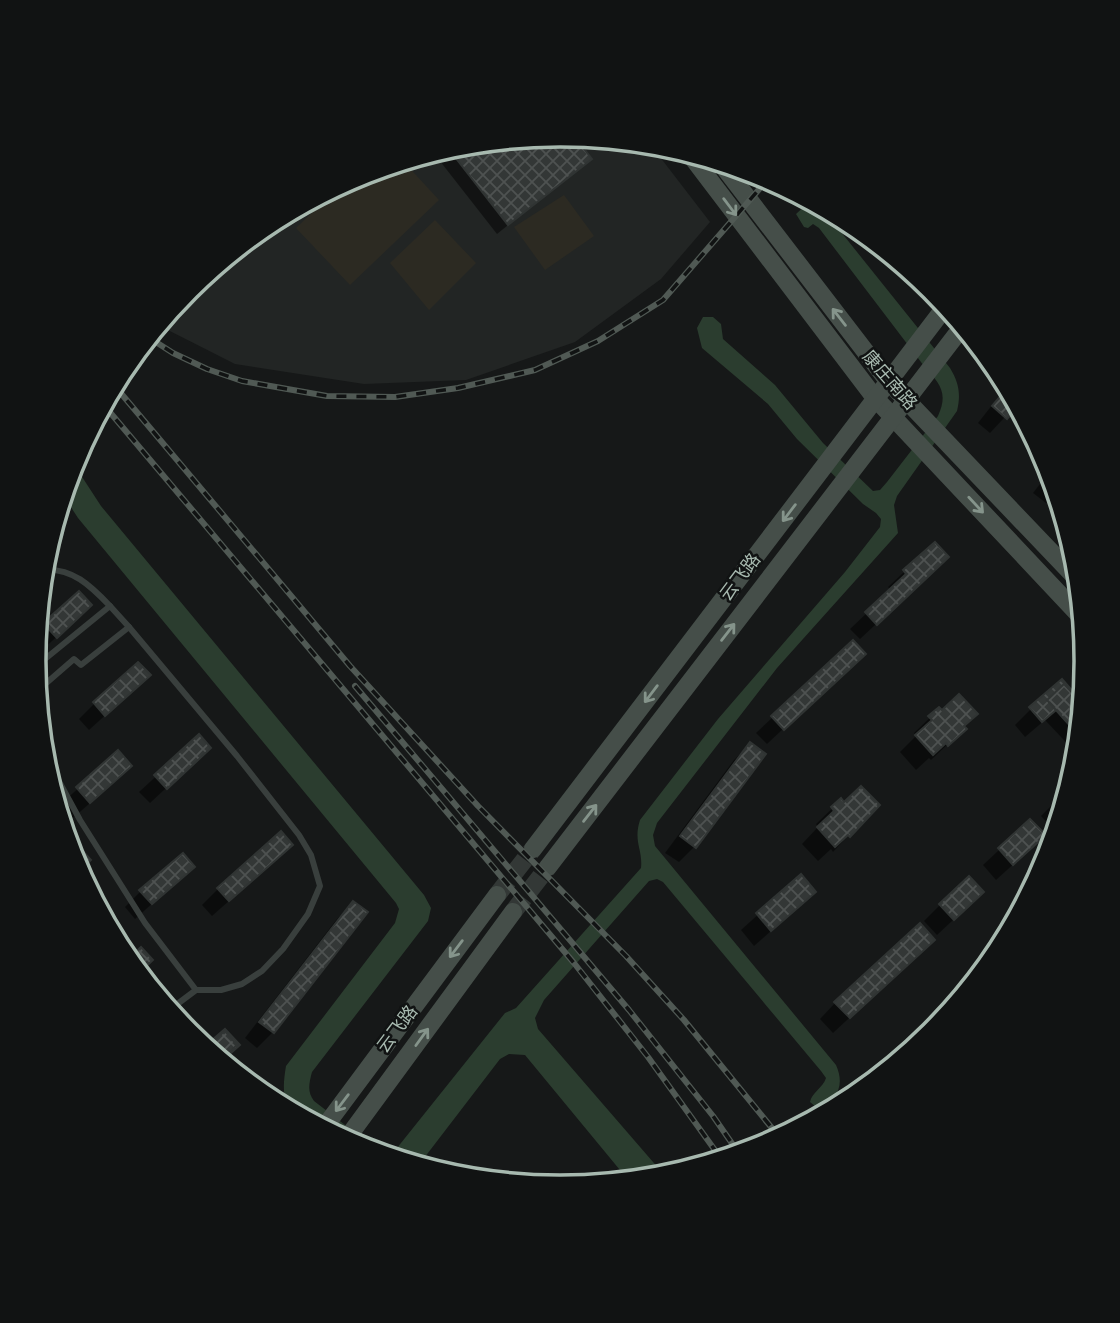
<svg xmlns="http://www.w3.org/2000/svg" width="1120" height="1323" viewBox="0 0 1120 1323" font-family="Poppins,'Noto Sans SC',sans-serif">
  <defs>
    <pattern id="building-cross-hatch" width="8" height="8" patternUnits="userSpaceOnUse" patternTransform="scale(1.75)"><rect width="8" height="8" fill="#333736"/><path d="M0 0l8 8M0 8l8-8" fill="none" stroke="#4e5251"/></pattern>
  </defs>
  <rect width="100%" height="100%" fill="#161818"/>
  <path fill="#222524" d="M560,135L650,144L710,222L661,279L575,342L466,380L364,384L235,364L158,325L188,289L268,223L359,175L458,145Z"/>
  <g fill="#2c2a22">
    <path d="M403,161L439,200L350,285L296,228L343,183L359,175Z"/>
    <path d="M564,195L594,236L545,270L514,227Z"/>
    <path d="M435,220L476,263L429,310L390,263Z"/>
  </g>
  <path fill="#2b3d2f" d="M810,201L828,211L830,218L845,237L950,368C959,383 961,394 957,411L897,496L894,505L898,533L777,668L657,823L653,835L655,846L836,1065C845,1085 838,1102 816,1107L810,1102C812,1092 823,1088 826,1078L821,1071L663,882L657,879L649,881L544,1000L535,1018L538,1029L666,1177L629,1181L525,1055L509,1054L500,1059L418,1166C391,1158 300,1130 287,1104C282,1093 284,1078 286,1066L395,923L399,909L396,903L78,518L63,495L73,463L101,506L424,895L431,908L428,921L312,1072C309,1083 307,1092 314,1101L384,1155L393,1153L505,1013L516,1008L641,868C643,849 633,842 640,820L718,719L845,572L880,527L881,519L876,513L863,504L797,439L768,404L702,348L697,328L703,317H713L721,324L723,339L775,385L823,443L873,491L880,490L887,482L938,416C949,392 939,383 924,366L819,228L813,224L808,228L804,227L796,214Z"/>
  <g fill="#0007">
    <path d="M560,135L571,136L590,159L497,234L436,156L443,149L458,145Z"/>
    <path d="M1007,386L1017,404L990,433L978,423Z"/>
    <path d="M1050,471L1056,492L1046,503L1033,493Z"/>
    <path d="M934,544L917,586L860,639L850,629L891,590L888,587Z"/>
    <path d="M74,621L40,652L35,646L36,633L45,624Z"/>
    <path d="M853,642L847,669L767,744L756,733Z"/>
    <path d="M132,691L89,730L79,719L95,703Z"/>
    <path d="M1082,706L1078,755L1045,720L1025,737L1015,725L1031,709Z"/>
    <path d="M939,709L962,727L948,744L931,760L929,758L916,770L900,752L916,736L914,733Z"/>
    <path d="M199,737L193,763L150,803L139,792Z"/>
    <path d="M750,744L695,846L679,862L665,853L734,760Z"/>
    <path d="M117,753L114,782L73,818L61,804Z"/>
    <path d="M1069,788L1058,826L1054,830L1041,816Z"/>
    <path d="M841,800L844,804L877,805L833,852L831,849L818,861L802,844L818,827L816,824Z"/>
    <path d="M1030,821L1028,851L996,880L983,865Z"/>
    <path d="M274,861L212,916L202,905L218,889Z"/>
    <path d="M193,867L135,919L125,907L141,891Z"/>
    <path d="M801,876L798,907L754,946L741,930Z"/>
    <path d="M353,903L365,912L273,1032L257,1048L245,1038L337,919Z"/>
    <path d="M940,905L966,908L937,935L924,921Z"/>
    <path d="M917,955L833,1033L820,1019L835,1003Z"/>
  </g>
  <g fill="url(#building-cross-hatch)" stroke="#303433" stroke-width="2">
    <path d="M560,135L574,136L592,159L508,225L448,148L458,145Z"/>
    <path d="M1008,387L1018,406L1007,419L992,406Z"/>
    <path d="M935,542L949,557L877,625L865,612L906,574L903,570Z"/>
    <path d="M79,591L92,605L57,638L43,623Z"/>
    <path d="M853,640L866,654L784,730L771,716Z"/>
    <path d="M138,662L151,675L105,716L93,702Z"/>
    <path d="M1062,679L1075,694L1042,722L1029,707Z"/>
    <path d="M1064,684L1083,704L1079,736L1047,700Z"/>
    <path d="M959,694L978,714L964,726L967,729L948,746L946,743L933,755L915,735L932,720L928,716L939,707L942,710Z"/>
    <path d="M199,734L211,748L167,789L154,775Z"/>
    <path d="M750,742L766,754L696,848L680,836Z"/>
    <path d="M118,750L132,766L90,803L76,787Z"/>
    <path d="M1072,781L1064,805L1055,796Z"/>
    <path d="M861,786L880,805L850,837L848,835L835,847L817,827L834,811L831,807L841,798L844,802Z"/>
    <path d="M1030,819L1046,835L1013,865L998,848Z"/>
    <path d="M281,831L293,845L229,901L217,888Z"/>
    <path d="M79,847L91,860L78,872L71,854Z"/>
    <path d="M183,853L195,867L152,904L139,890Z"/>
    <path d="M801,874L816,892L771,931L756,913Z"/>
    <path d="M969,876L984,892L954,920L939,904Z"/>
    <path d="M353,901L368,912L274,1033L259,1022Z"/>
    <path d="M920,923L935,940L850,1018L834,1002Z"/>
    <path d="M141,947L153,960L138,974L127,960Z"/>
    <path d="M225,1029L240,1045L221,1062L204,1047Z"/>
    <path d="M225,1031L237,1045L220,1061L205,1048Z"/>
  </g>
  <g fill="none" stroke-linecap="round" stroke-linejoin="round">
    <g stroke="#333836" stroke-width="18" stroke-dasharray="18 9" stroke-linecap="butt">
      <path d="M497,895L533,849"/>
      <path d="M513,912L548,867"/>
    </g>
    <g stroke="#393f3d" stroke-width="6">
      <path d="M42,570C72,567 91,586 110,606"/>
      <path d="M129,627L237,756L299,835L311,855L320,886L308,914L283,949L262,971L242,984L221,990H196L168,1011"/>
      <path d="M34,668L110,606L129,627L81,665L74,659L36,692"/>
      <path d="M42,750L80,820L145,923L196,990"/>
    </g>
    <g stroke="#454e49" stroke-width="18">
      <path d="M689,153L875,398L1082,618"/>
      <path d="M720,162L888,381L1079,581"/>
      <path d="M533,849L946,306"/>
      <path d="M548,867L963,326"/>
      <path d="M323,1129L497,895"/>
      <path d="M345,1141L513,912"/>
    </g>
    <defs>
      <g id="rail">
        <path d="M148,337L173,353L207,369L242,381L327,396L395,397L458,388L535,370L598,341L663,300L768,179"/>
        <path d="M114,385L350,666L478,806L626,956L684,1020L780,1138"/>
        <path d="M103,404L574,963L648,1057L722,1160"/>
        <path d="M355,686L629,1010L713,1116L740,1155"/>
      </g>
    </defs>
    <use href="#rail" stroke="#505954" stroke-width="6"/>
    <use href="#rail" stroke="#111313" stroke-width="3.5" stroke-dasharray="10" stroke-linecap="butt"/>
  </g>
  <defs><path id="oneway-shaft" d="M-6 0H5M1.5-3L5.5 0L1.5 3" fill="none" stroke-width="1.6" stroke-linecap="round" stroke-linejoin="round" transform="scale(1.75)"/></defs>
  <g stroke="#85948b">
    <use href="#oneway-shaft" transform="translate(730 207) rotate(53)"/>
    <use href="#oneway-shaft" transform="translate(839 317) rotate(-128)"/>
    <use href="#oneway-shaft" transform="translate(976 505) rotate(47)"/>
    <use href="#oneway-shaft" transform="translate(789 513) rotate(127)"/>
    <use href="#oneway-shaft" transform="translate(728 632) rotate(-52)"/>
    <use href="#oneway-shaft" transform="translate(651 694) rotate(127)"/>
    <use href="#oneway-shaft" transform="translate(590 813) rotate(-52)"/>
    <use href="#oneway-shaft" transform="translate(456 949) rotate(127)"/>
    <use href="#oneway-shaft" transform="translate(422 1037) rotate(-54)"/>
    <use href="#oneway-shaft" transform="translate(342 1103) rotate(127)"/>
  </g>
  <g text-anchor="middle" stroke-width="5" stroke-linejoin="round" paint-order="stroke">
    <g font-size="18" fill="#a7b9af" stroke="#111313">
      <text transform="translate(890 380) rotate(49)" y="6">康庄南路</text>
      <text transform="translate(740 577) rotate(-53)" y="6">云飞路</text>
      <text transform="translate(397 1029) rotate(-53)" y="6">云飞路</text>
    </g>
  </g>
  <path d="M0 0H1120V1323H0ZM46 661a514 514 0 1 1 1028 0a514 514 0 1 1-1028 0Z" fill="#111313" fill-rule="evenodd"/>
  <path fill="none" stroke="#a7b9af" stroke-width="3.5" d="M46 661a514 514 0 1 1 1028 0a514 514 0 1 1-1028 0Z"/>
</svg>
